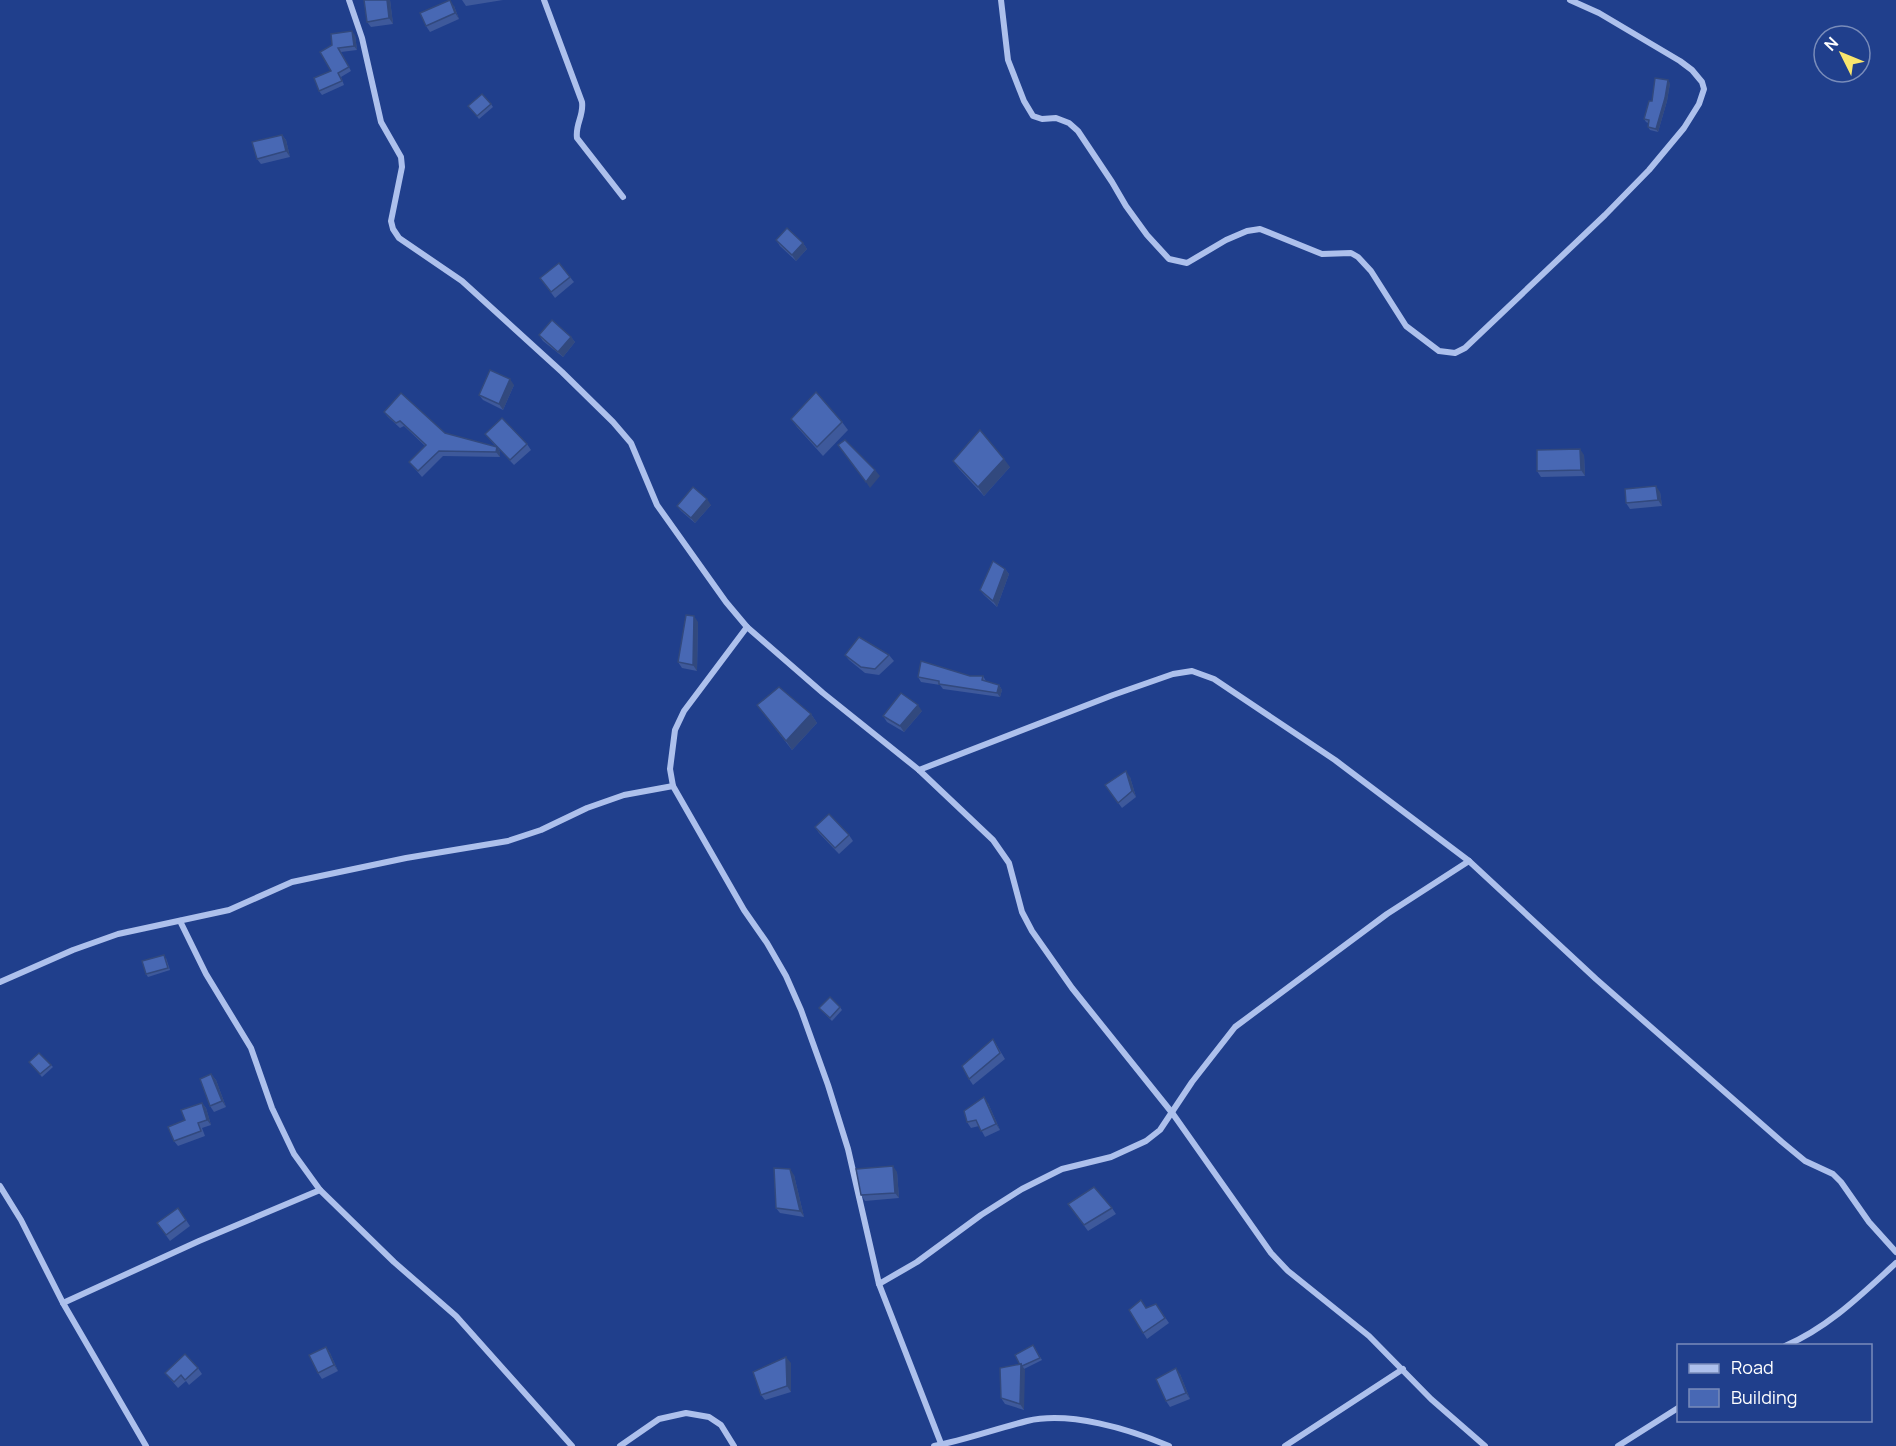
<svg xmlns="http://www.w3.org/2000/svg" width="1896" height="1446" viewBox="0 0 1896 1446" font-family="Manrope,sans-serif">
  <rect width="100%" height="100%" fill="#203f8c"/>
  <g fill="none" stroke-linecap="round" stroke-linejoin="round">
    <g stroke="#adc0ec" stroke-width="6">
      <path d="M349,0L362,38L381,122L401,157L402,167L391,221L393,229L399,238L462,281L562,372L613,422L631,443L657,505L726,602L747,627L823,693L919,770L993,840L1009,863L1022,912L1032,931L1072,988L1173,1114L1271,1253L1288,1271L1369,1336L1431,1399L1485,1446"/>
      <path d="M544,0L582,102C584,116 575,124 577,138L623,197"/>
      <path d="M1001,0L1008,60L1024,101L1033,116L1042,119L1056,118L1069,123L1078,131L1112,182L1126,206L1147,235L1169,259L1187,263L1226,240L1247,231L1260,229L1322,254L1351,253L1358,257L1371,271L1406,326L1439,351L1455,353L1465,348L1605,215L1649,170L1684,128L1699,104L1704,89L1702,82L1692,70L1680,61L1599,13L1570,0"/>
      <path d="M747,627L684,711L675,730L670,769L673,786L744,910L767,943L786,976L801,1010L828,1085L848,1149L879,1284L942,1446"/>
      <path d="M919,770L1113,695L1173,674L1192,671L1214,679L1335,760L1469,861L1596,979L1782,1142L1805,1161L1833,1174L1841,1182L1869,1222L1896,1252"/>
      <path d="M180,921L206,974L251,1048L272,1108L294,1154L320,1190L394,1262L456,1316L572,1446"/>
      <path d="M0,982L73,950L118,934L229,910L292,882L406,858L508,841L541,830L587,808L624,795L673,786"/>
      <path d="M0,1186L21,1220L63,1303L146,1446"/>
      <path d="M879,1284L917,1262L981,1215L1022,1189L1062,1169L1111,1157L1146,1141L1160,1130L1192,1082L1235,1027L1387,914L1469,861"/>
      <path d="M63,1303L199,1241L320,1190"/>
      <path d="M1785,1346C1829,1327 1862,1294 1896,1263"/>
      <path d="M620,1446L659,1419L686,1413L709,1417L721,1425L734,1446"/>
      <path d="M934,1446C965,1440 995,1429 1027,1421C1070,1411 1129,1429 1169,1446"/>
      <path d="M1285,1446L1403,1369"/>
      <path d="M1618,1446L1678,1408"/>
    </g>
  </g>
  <g fill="#3e599b">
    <path d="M364,0H390L393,24L371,27L367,22Z"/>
    <path d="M462,0H503L466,6Z"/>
    <path d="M454,6L459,19L430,32L426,26Z"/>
    <path d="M355,35L357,50L341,52L351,71L341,77L344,85L322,95L319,91L331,71L332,45Z"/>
    <path d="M1670,83L1667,101L1658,132L1650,130L1648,127V123L1646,122L1644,119L1652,101Z"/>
    <path d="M491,104L493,107L479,119L470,108Z"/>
    <path d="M282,135L286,140L290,157L261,164L257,159Z"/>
    <path d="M776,240L803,243L807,249L796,261L780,246Z"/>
    <path d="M570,277L574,282L555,298L540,278Z"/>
    <path d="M539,335L571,337L575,342L563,357L543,341Z"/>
    <path d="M514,385L503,410L483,400L479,395Z"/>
    <path d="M384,412L445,433L496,447L485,434L527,444L531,450L514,465L498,448L500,452V457L443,456L422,477L409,462L425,446L404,426L400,428L388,417Z"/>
    <path d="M791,419L842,422L848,430L823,456L797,427Z"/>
    <path d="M1584,455L1585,476L1541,477L1537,471Z"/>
    <path d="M953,461L1010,467L984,496L959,469Z"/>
    <path d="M1660,492L1662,506L1630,509L1626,503Z"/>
    <path d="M711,505L695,523L681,511L677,506Z"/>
    <path d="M1005,569L1009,574L997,607L984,595L980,590Z"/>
    <path d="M698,622L697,671L682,668L678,662Z"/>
    <path d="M845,655H889L894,661L879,675L865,673L849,660Z"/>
    <path d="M970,676H983L986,681L999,685L1002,690L1000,697L943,689L940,685L921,682L918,677Z"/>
    <path d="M757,705L811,714L817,723L792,750Z"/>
    <path d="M922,711L904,732L887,722L883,716Z"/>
    <path d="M1130,777L1136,797L1122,808L1105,785Z"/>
    <path d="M815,827L849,835L853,841L839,854L819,833Z"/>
    <path d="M166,958L170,970L148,977L146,974Z"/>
    <path d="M840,1007L842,1010L832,1021L819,1008Z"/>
    <path d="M993,1039L1005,1059L973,1085L969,1079Z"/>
    <path d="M29,1062L51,1065L53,1067L42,1077Z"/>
    <path d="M211,1074L216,1080L226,1107L214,1112L210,1106Z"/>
    <path d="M202,1103L206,1108L211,1125L202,1128L205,1136L178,1146L174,1141L185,1120Z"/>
    <path d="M988,1103L1000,1130L985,1137L979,1126L971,1128L967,1122Z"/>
    <path d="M897,1172L899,1198L865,1201L861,1195Z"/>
    <path d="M794,1175L804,1217L780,1213L776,1208Z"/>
    <path d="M1068,1204L1112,1208L1116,1214L1088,1231Z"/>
    <path d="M178,1208L190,1226L170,1241L157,1223Z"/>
    <path d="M1156,1304L1169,1323L1147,1339L1129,1310L1146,1308Z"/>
    <path d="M326,1347L330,1353L338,1371L322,1379L318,1373Z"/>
    <path d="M1035,1348L1042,1360L1024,1369V1410L1005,1404L1001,1398L1020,1365Z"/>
    <path d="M791,1363V1392L765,1400L761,1395Z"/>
    <path d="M198,1368L202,1374L189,1385L186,1381L178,1388L165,1373Z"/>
    <path d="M1180,1374L1190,1399L1170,1407L1166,1401Z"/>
  </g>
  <g fill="#32497e">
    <path d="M387,0H390L393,24L389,18Z"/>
    <path d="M450,0L454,6L459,19L455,13Z"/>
    <path d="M352,31L355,35L357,50L354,46Z"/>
    <path d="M1668,80L1670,83L1667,101L1658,132L1656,129Z"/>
    <path d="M282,135L286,140L290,157L286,151Z"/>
    <path d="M803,243L807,249L796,261L792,255Z"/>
    <path d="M571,337L575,342L563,357L558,352Z"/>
    <path d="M510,379L514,385L503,410L499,404Z"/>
    <path d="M497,447L500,452V457L496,452Z"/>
    <path d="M1580,449L1584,455L1585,476L1581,470Z"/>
    <path d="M1004,459L1010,467L984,496L978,487Z"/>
    <path d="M875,470L880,476L870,488L866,482Z"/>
    <path d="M1656,486L1660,492L1662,506L1658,500Z"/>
    <path d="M707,499L711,505L695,523L691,518Z"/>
    <path d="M1005,569L1009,574L997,607L993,601Z"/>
    <path d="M694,616L698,622L697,671L693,665Z"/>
    <path d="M999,685L1002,690L1000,697L997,693Z"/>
    <path d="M918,705L922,711L904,732L900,726Z"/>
    <path d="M811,714L817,723L792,750L786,741Z"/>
    <path d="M1126,771L1130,777L1136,797L1132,791Z"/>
    <path d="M211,1074L216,1080L226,1107L222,1101Z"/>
    <path d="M984,1097L988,1103L1000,1130L996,1124Z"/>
    <path d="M202,1103L206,1108L211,1125L207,1120Z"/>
    <path d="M893,1166L897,1172L899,1198L895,1193Z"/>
    <path d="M790,1169L794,1175L804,1217L800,1211Z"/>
    <path d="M326,1347L330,1353L338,1371L334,1365Z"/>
    <path d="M786,1357L791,1363V1392L787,1386Z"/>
    <path d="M1021,1364L1025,1370L1024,1410L1020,1404Z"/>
    <path d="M1176,1368L1180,1374L1190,1399L1186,1393Z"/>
  </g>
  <g fill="#4868b4" stroke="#32497e" stroke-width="1.5">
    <path d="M364,0H387L389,18L367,22Z"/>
    <path d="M450,0L455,13L426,26L420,13Z"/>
    <path d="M352,31L354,46L338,48L349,67L338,73L342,81L319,91L314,78L331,71L320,52L332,45L331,34Z"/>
    <path d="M1655,78L1668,80L1665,98L1656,129L1648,127L1649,120L1644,119L1649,101H1652Z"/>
    <path d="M482,94L491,104L477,116L468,106Z"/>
    <path d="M282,135L286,151L257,159L252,142Z"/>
    <path d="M787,228L803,243L792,255L776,240Z"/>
    <path d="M559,263L570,277L551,292L540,278Z"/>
    <path d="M552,320L571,337L558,352L539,335Z"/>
    <path d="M490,370L510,379L499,404L479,395Z"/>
    <path d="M816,392L842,422L817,447L791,419Z"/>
    <path d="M401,393L445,433L497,447L496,452L439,451L418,471L409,462L426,445L400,421L396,423L384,412Z"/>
    <path d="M502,418L527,444L510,460L485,434Z"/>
    <path d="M980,430L1004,459L978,487L953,461Z"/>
    <path d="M845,440L875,470L866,482L838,445Z"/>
    <path d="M1580,449L1581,470L1537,471V450Z"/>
    <path d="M1656,486L1658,500L1626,503L1625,489Z"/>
    <path d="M693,487L707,499L691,518L677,506Z"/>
    <path d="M993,561L1005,569L993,601L980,590Z"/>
    <path d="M686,615L694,616L693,665L678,662Z"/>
    <path d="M859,637L889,655L875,669L861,667L845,655Z"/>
    <path d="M921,661L970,676H983L982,680L999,685L997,693L939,684V681L918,677Z"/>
    <path d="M779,687L811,714L786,741L757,705Z"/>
    <path d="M901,693L918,705L900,726L883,716Z"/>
    <path d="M1126,771L1132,791L1118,803L1105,785Z"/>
    <path d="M829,814L849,835L835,848L815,827Z"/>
    <path d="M164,955L168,968L146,974L142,961Z"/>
    <path d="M830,997L840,1007L830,1018L819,1008Z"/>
    <path d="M993,1039L1000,1053L969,1079L962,1066Z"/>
    <path d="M39,1053L51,1065L40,1074L29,1062Z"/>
    <path d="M211,1074L222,1101L210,1106L200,1079Z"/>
    <path d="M984,1097L996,1124L981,1131L976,1120L967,1122L964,1111Z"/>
    <path d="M202,1103L207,1120L198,1123L201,1131L174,1141L168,1127L185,1120L181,1110Z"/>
    <path d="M893,1166L895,1193L861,1195L856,1169Z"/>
    <path d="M774,1168L790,1169L800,1211L776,1208Z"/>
    <path d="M1094,1187L1112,1208L1084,1225L1068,1204Z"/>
    <path d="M178,1208L186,1220L166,1235L157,1223Z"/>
    <path d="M1141,1300L1146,1308L1156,1304L1165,1318L1143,1333L1129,1310Z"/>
    <path d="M1033,1345L1040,1358L1022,1366L1021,1364L1020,1365L1015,1355Z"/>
    <path d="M326,1347L334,1365L318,1373L309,1355Z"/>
    <path d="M185,1354L198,1368L185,1380L181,1375L174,1382L165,1373Z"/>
    <path d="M786,1357L787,1386L761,1395L753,1372Z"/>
    <path d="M1021,1364L1020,1404L1001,1398L1000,1368Z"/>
    <path d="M1176,1368L1186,1393L1166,1401L1156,1379Z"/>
  </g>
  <rect x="1677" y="1344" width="195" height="78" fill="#203f8c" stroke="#798cba" stroke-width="1.5"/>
  <rect x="1689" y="1364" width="30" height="9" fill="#adc0ec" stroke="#798cba" stroke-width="1.5"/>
  <text x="1731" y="1374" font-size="18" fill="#ffffff">Road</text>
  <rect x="1689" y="1389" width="30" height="18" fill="#4868b4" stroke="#798cba" stroke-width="1.5"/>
  <text x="1731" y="1404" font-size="18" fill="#ffffff">Building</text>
  <g transform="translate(1842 54) rotate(313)"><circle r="28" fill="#203f8c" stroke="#798cba" stroke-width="1.5"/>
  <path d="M0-4.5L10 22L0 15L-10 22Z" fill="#f9e66d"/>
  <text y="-9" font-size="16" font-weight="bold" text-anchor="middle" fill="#ffffff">N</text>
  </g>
</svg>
